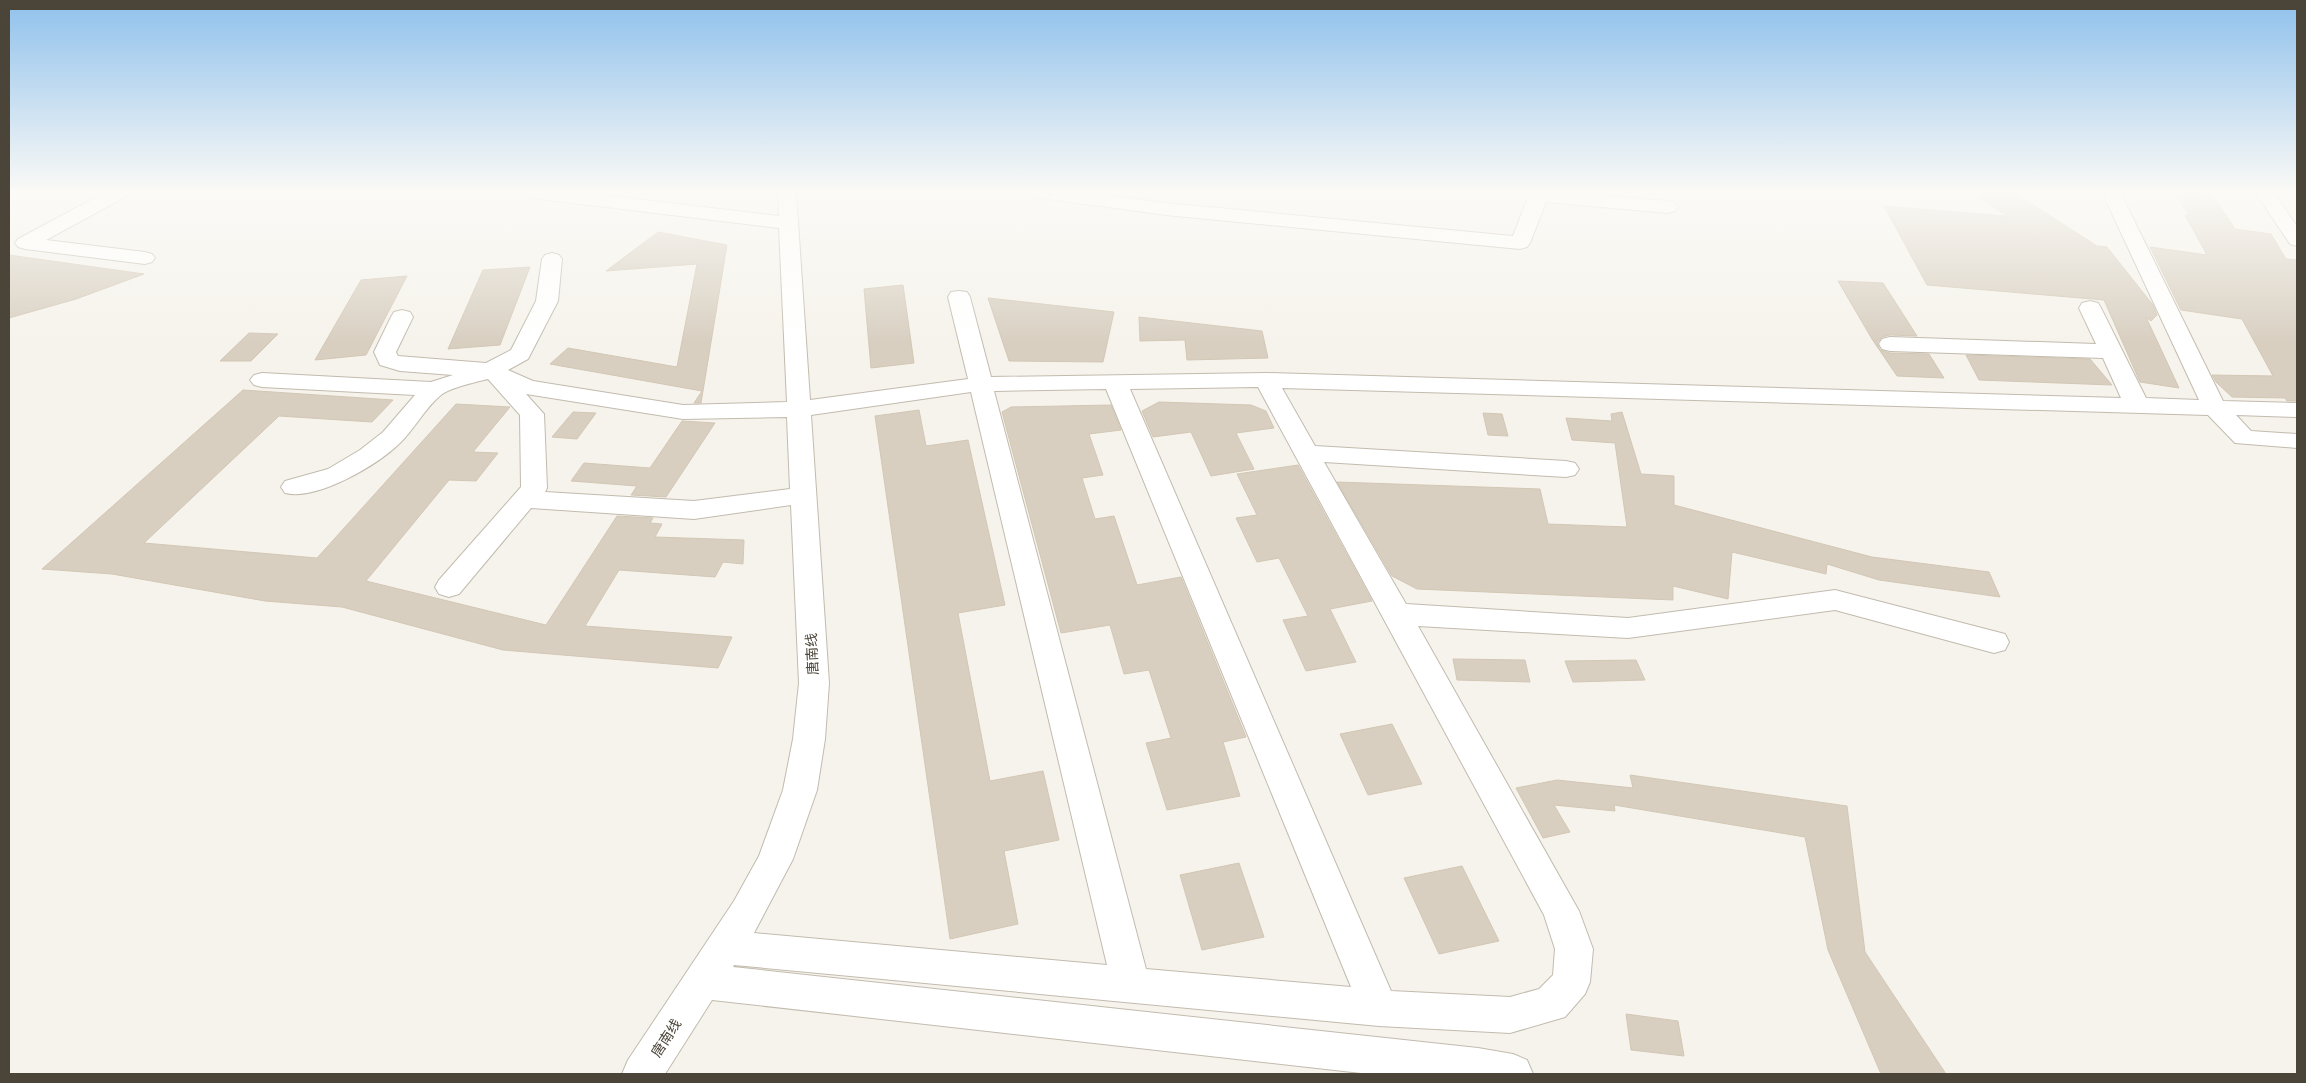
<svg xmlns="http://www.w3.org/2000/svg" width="2306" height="1083" viewBox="0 0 2306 1083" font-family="Rubik,'Noto Sans SC',sans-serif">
  <rect width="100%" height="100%" fill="#f6f3ec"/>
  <g fill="#d8cfc1" stroke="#d3c7b4">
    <path d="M1971,192H2013L2097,246L2107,247L2153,305L2157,315L2151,321L2146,317L2179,388L2140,382L2104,300L1927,285L1884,206L2007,216Z"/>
    <path d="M2174,192L2213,196L2235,229L2271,234L2286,259L2297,260V401H2287L2285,398L2232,397L2216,382L2212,375L2273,376L2242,319L2181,310L2150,247L2207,255L2185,215H2189Z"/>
    <path d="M658,232L727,245L701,403H694L702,391L550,364L568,348L677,367L697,264L606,271Z"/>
    <path d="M9,255L144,274L76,299L9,318Z"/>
    <path d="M530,267L500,345L448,349L483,270Z"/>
    <path d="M407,276L366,355L315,360L361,280Z"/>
    <path d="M1838,281L1883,283L1917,336L1890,335L1882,337L1877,343L1880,350L1890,353L1929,354L1944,378L1897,376L1872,339Z"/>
    <path d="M903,285L914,363L871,368L864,289Z"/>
    <path d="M988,298L1114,312L1103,362L1009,361Z"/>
    <path d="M1139,317L1262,331L1268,358L1187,360L1185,340L1140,341Z"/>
    <path d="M249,333L278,334L251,361H220Z"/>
    <path d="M1966,355L2090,359L2112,385L1979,380Z"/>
    <path d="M243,390L393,400L372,422L279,416L144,543L317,558L456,404L510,407L473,452L498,453L476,481L449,480L366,581L546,625L617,516L653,518L650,523L662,524L655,537L744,540L743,564L723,562L715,577L619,570L585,626L732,637L718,668L503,650L342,607L265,601L112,574L42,569Z"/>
    <path d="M1159,402L1251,405L1266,411L1274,428L1236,433L1254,469L1211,476L1191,432L1153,437L1142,411Z"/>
    <path d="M1111,405L1121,430L1089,434L1103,475L1082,478L1095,519L1114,516L1137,585L1181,577L1246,737L1223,742L1240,796L1167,810L1146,743L1171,738L1149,670L1124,674L1110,625L1061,633L1002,412L1011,407Z"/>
    <path d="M919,410L926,446L968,440L1005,605L958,613L990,781L1043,771L1059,840L1004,851L1018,924L950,939L875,416Z"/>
    <path d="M573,412L596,413L577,439L552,437Z"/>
    <path d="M1622,412L1641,474L1674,476V505L1872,557L1989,572L2000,597L1879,580L1827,564L1826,574L1732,552L1728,599L1673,586V600L1417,589L1392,576L1337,482L1540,489L1548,524L1627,527L1615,443L1572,440L1566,418L1612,421L1611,414Z"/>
    <path d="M1483,413L1502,414L1508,436L1488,435Z"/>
    <path d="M682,421L715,423L666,497L631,495L637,486L571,481L584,463L650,468Z"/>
    <path d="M1298,465L1372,601L1330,609L1356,662L1306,671L1283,620L1308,616L1279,558L1257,562L1236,518L1257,515L1237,474Z"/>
    <path d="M1453,659L1525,660L1530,682L1457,680Z"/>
    <path d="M1636,660L1645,680L1573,682L1565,661Z"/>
    <path d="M1392,724L1422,784L1368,795L1340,734Z"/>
    <path d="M1630,775L1847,806L1865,952L1946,1074H1881L1828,950L1805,837L1614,805L1615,811L1554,805L1570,832L1543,838L1516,788L1557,780L1633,788Z"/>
    <path d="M1239,863L1264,937L1202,950L1180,875Z"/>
    <path d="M1462,866L1499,941L1439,954L1404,878Z"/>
    <path d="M1626,1014L1678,1021L1684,1056L1631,1050Z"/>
  </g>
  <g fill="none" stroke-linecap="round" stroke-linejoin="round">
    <defs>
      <g id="minor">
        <path d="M106,192H129L127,196L46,240L145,252L152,254L155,258L152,262L145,264L25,249L18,247L15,243L18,239Z"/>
        <path d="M523,192H577L779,216L778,192H796L810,400L968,379L948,297L951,292L959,291L967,292L970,297L991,377L1266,373L2121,398L2103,358L1890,351L1882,349L1879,344L1882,339L1890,337L2096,344L2079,308L2082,303L2090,301L2098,303L2101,308L2146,398L2199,400L2102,192H2120L2223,401L2297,403V417L2236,415L2251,431L2297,434V448L2235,443L2208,415L1282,388L1315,446L1566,461L1575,463L1579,469L1575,475L1566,477L1324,462L1406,604L1628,618L1835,590L2005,634L2009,642L2005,650L1994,653L1835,610L1628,638L1418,626L1579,911L1593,949L1590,982L1585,994L1565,1017L1510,1033L1379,1026L734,965L733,967L1478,1048L1513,1054L1527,1060L1533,1074H1370L712,1000L665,1074H622L628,1060L734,901L759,856L783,790L793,739L799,683L791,505L694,519L531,508L459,594L449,597L439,594L435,587L439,580L521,487L520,415L488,379C476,382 449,388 441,395C425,408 415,428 401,442C378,465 317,501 285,493L281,487L285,481L328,469L360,450L383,432L415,395L262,387L254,385L250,380L254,375L262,373L431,382L453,375L400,371L380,365L374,352L391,317L394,312L402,310L410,312L413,317L396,352L398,356L486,363L511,350L536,301L542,259L545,255L552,253L559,255L562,259L558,301L528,359L508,370L533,381L683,405L787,402L779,228L532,198L525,196ZM1258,387L1544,915L1555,949L1553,975L1539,989L1510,997L1391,991L1130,389ZM1106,389L1351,987L1146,969L994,391ZM971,392L1107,965L754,933L793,859L817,790L825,739L829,683L811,415ZM526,394L683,419L787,417L790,489L694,501L545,492L547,488L544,414Z"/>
        <path d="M1032,192H1081L1166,203L1513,236L1530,192H1555L1668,201L1675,203L1678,207L1675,211L1668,213L1546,202L1530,243L1527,247L1520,249L1166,215L1041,198L1034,196Z"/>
        <path d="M2255,192H2273L2297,226V246L2290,244Z"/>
      </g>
    </defs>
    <use href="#minor" stroke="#c2bbae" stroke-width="2"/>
    <use href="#minor" fill="#fff" fill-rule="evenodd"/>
  </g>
  <linearGradient id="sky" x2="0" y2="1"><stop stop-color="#8fc1ec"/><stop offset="0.56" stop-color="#fbfaf6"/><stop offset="1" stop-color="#fbfaf6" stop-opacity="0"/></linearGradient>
  <rect width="2306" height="343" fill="url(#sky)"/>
  <g text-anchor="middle" stroke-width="4" stroke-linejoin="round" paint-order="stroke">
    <g font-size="14" fill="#4b4439" stroke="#fff">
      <text transform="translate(812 654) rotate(-93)" y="5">唐南线</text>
      <text transform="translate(666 1038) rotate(-57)" y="5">唐南线</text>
    </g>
  </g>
  <rect width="2306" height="1083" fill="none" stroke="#4b4439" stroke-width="20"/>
</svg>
